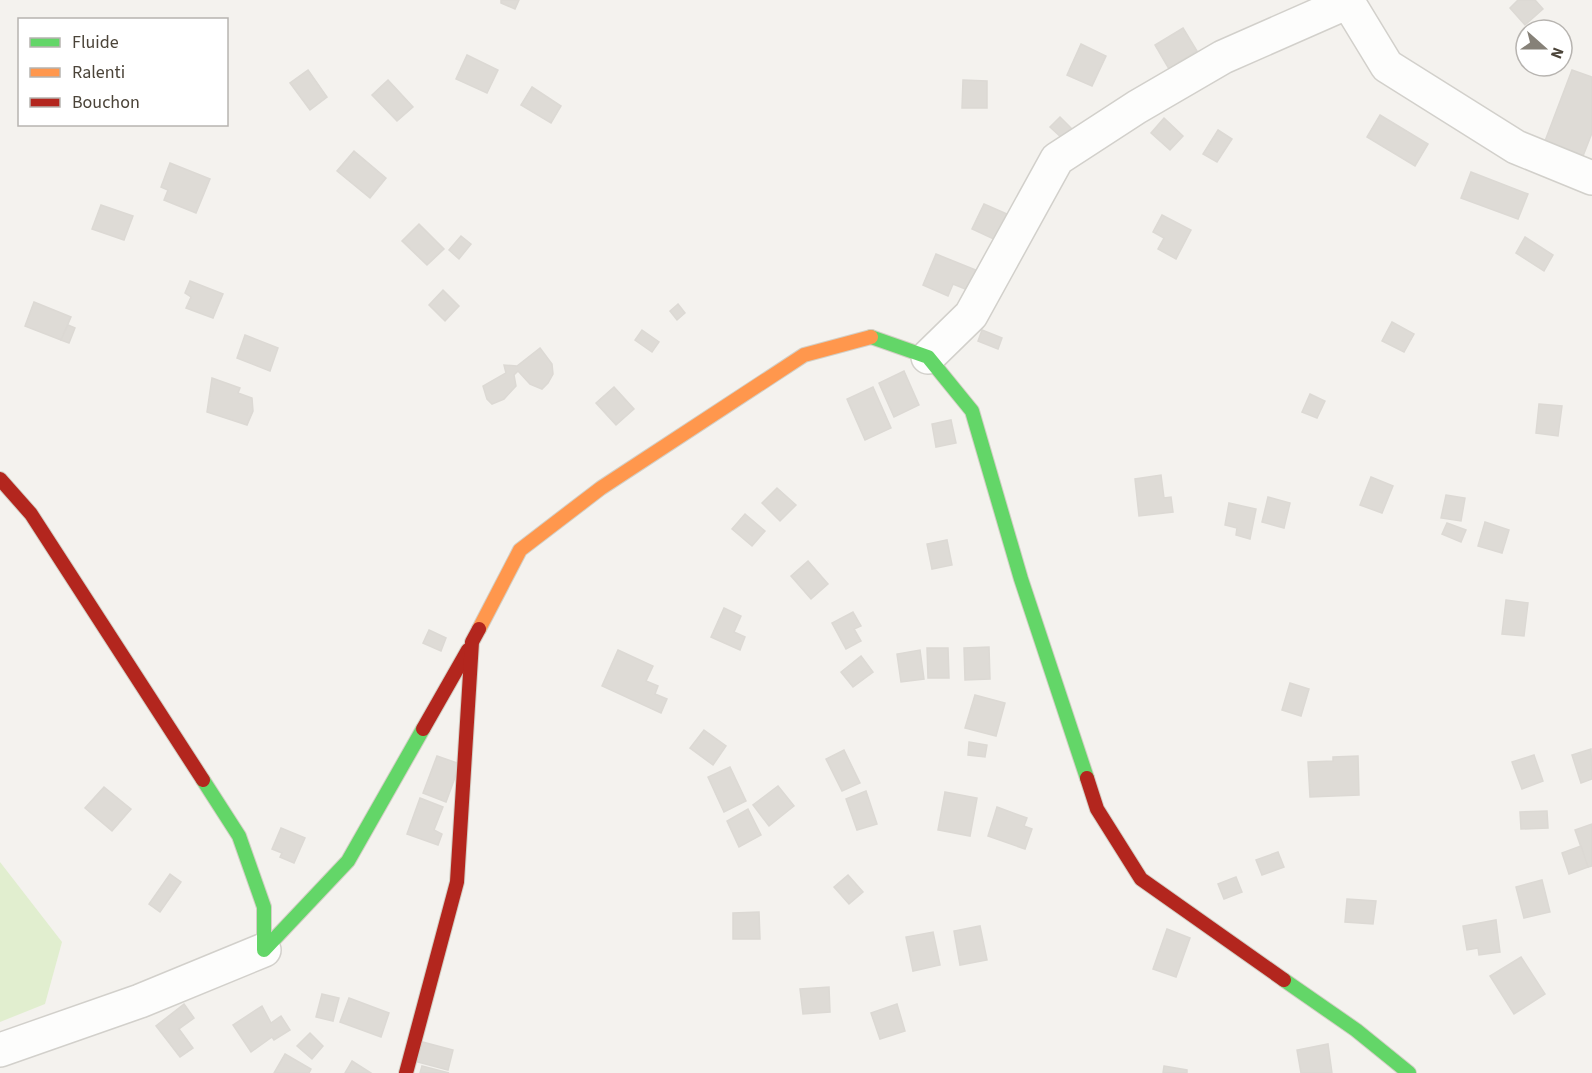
<svg xmlns="http://www.w3.org/2000/svg" width="1592" height="1073" viewBox="0 0 1592 1073" font-family="'Source Sans 3',sans-serif">
  <rect width="100%" height="100%" fill="#f4f2ee"/>
  <path fill="#e1eecf" d="M0,862L62,942L45,1004L0,1022Z"/>
  <g fill="#dedbd6" stroke="#dcd9d4" stroke-width="1.5">
    <path d="M501,0H519L515,9L501,3Z"/>
    <path d="M1518,0H1535L1543,9L1525,25L1510,8Z"/>
    <path d="M1183,28L1197,51L1169,69L1155,45Z"/>
    <path d="M1081,44L1106,56L1092,86L1067,75Z"/>
    <path d="M467,55L498,70L487,93L456,79Z"/>
    <path d="M308,70L327,97L310,110L290,83Z"/>
    <path d="M1572,70L1592,77V133L1583,156L1545,141Z"/>
    <path d="M388,80L413,107L397,121L372,95Z"/>
    <path d="M963,80L987,81V108H962Z"/>
    <path d="M532,87L561,106L551,123L521,105Z"/>
    <path d="M1380,115L1428,144L1415,166L1367,137Z"/>
    <path d="M1060,117L1073,130L1064,140L1050,127Z"/>
    <path d="M1164,118L1183,136L1170,150L1151,133Z"/>
    <path d="M1218,130L1232,139L1217,162L1203,154Z"/>
    <path d="M354,151L386,178L370,198L337,171Z"/>
    <path d="M170,163L210,179L196,213L164,200L168,190L161,187Z"/>
    <path d="M1471,172L1528,194L1518,219L1461,198Z"/>
    <path d="M984,204L1009,215L998,241L972,229Z"/>
    <path d="M101,205L133,216L124,240L92,229Z"/>
    <path d="M1162,215L1191,230L1176,259L1158,249L1164,238L1153,232Z"/>
    <path d="M419,224L444,249L427,265L402,241Z"/>
    <path d="M461,236L471,244L459,259L449,250Z"/>
    <path d="M1525,237L1553,255L1544,271L1516,253Z"/>
    <path d="M936,254L983,273L975,293L953,284L948,296L923,285Z"/>
    <path d="M190,281L223,294L213,318L186,308L191,297L185,293Z"/>
    <path d="M443,290L459,306L445,321L429,305Z"/>
    <path d="M34,302L71,317L61,340L25,326Z"/>
    <path d="M678,304L685,313L677,320L670,311Z"/>
    <path d="M1392,322L1414,334L1404,352L1382,341Z"/>
    <path d="M68,325L75,328L69,343L61,340Z"/>
    <path d="M642,330L659,342L652,352L635,340Z"/>
    <path d="M982,330L1002,338L998,349L978,341Z"/>
    <path d="M245,335L278,348L270,371L237,358Z"/>
    <path d="M540,348L552,364L553,374L548,383L542,389L530,384L518,371L514,375L516,386L504,399L492,404L487,399L483,386L506,373L504,365L517,366Z"/>
    <path d="M904,371L919,405L894,417L879,383Z"/>
    <path d="M212,378L240,388L238,393L252,398L253,411L247,425L207,412Z"/>
    <path d="M614,387L634,409L616,425L596,403Z"/>
    <path d="M873,387L891,428L865,440L847,399Z"/>
    <path d="M1310,394L1325,401L1317,418L1302,412Z"/>
    <path d="M1539,404L1562,406L1558,436L1536,433Z"/>
    <path d="M951,420L956,443L936,447L932,424Z"/>
    <path d="M1161,475L1164,498L1171,497L1173,512L1139,516L1135,479Z"/>
    <path d="M1371,477L1393,486L1382,513L1360,505Z"/>
    <path d="M777,488L796,505L780,521L762,503Z"/>
    <path d="M1446,495L1465,498L1461,521L1441,518Z"/>
    <path d="M1268,497L1290,503L1284,528L1262,522Z"/>
    <path d="M1229,503L1256,509L1250,539L1236,535L1237,528L1225,525Z"/>
    <path d="M745,514L765,531L752,546L732,529Z"/>
    <path d="M1485,522L1509,530L1502,553L1478,546Z"/>
    <path d="M1447,523L1466,530L1461,542L1442,534Z"/>
    <path d="M947,540L952,565L932,569L927,544Z"/>
    <path d="M808,561L828,584L811,599L791,576Z"/>
    <path d="M1506,600L1528,603L1524,636L1502,634Z"/>
    <path d="M724,608L741,616L734,632L745,637L740,650L711,637Z"/>
    <path d="M853,612L861,626L854,629L861,641L846,649L832,623Z"/>
    <path d="M429,630L446,638L441,651L423,643Z"/>
    <path d="M989,647L990,679L965,680L964,648Z"/>
    <path d="M927,648H948L949,678H928Z"/>
    <path d="M618,650L653,666L646,681L658,686L655,694L667,699L661,713L602,686Z"/>
    <path d="M920,650L924,679L901,682L897,654Z"/>
    <path d="M861,656L873,672L853,687L841,672Z"/>
    <path d="M1290,683L1309,689L1301,716L1282,710Z"/>
    <path d="M975,695L1005,703L996,736L965,728Z"/>
    <path d="M704,730L726,746L713,765L690,748Z"/>
    <path d="M969,742L987,745L985,757L968,755Z"/>
    <path d="M1591,749L1592,779L1581,783L1572,755Z"/>
    <path d="M844,750L860,783L842,791L826,759Z"/>
    <path d="M1534,755L1543,781L1522,789L1512,762Z"/>
    <path d="M437,756L460,764L446,802L423,793Z"/>
    <path d="M1358,756L1359,795L1310,797L1308,762L1333,761V757Z"/>
    <path d="M730,767L746,801L724,812L708,777Z"/>
    <path d="M778,786L794,806L769,826L753,805Z"/>
    <path d="M104,787L131,809L112,831L85,808Z"/>
    <path d="M866,791L877,824L857,830L846,799Z"/>
    <path d="M945,792L977,798L970,836L938,830Z"/>
    <path d="M420,798L443,807L434,830L442,834L438,845L407,834Z"/>
    <path d="M997,807L1027,818L1024,826L1032,829L1025,849L988,836Z"/>
    <path d="M748,809L761,835L739,847L727,821Z"/>
    <path d="M1547,811L1548,828L1521,829L1520,812Z"/>
    <path d="M1592,824V866L1588,867L1575,830Z"/>
    <path d="M281,828L305,838L294,863L280,857L282,853L272,849Z"/>
    <path d="M1581,846L1588,867L1569,874L1562,853Z"/>
    <path d="M1278,852L1284,867L1262,875L1256,860Z"/>
    <path d="M170,874L181,882L160,912L149,904Z"/>
    <path d="M848,875L863,892L849,904L834,887Z"/>
    <path d="M1236,877L1242,892L1224,899L1218,884Z"/>
    <path d="M1542,880L1550,912L1524,918L1516,887Z"/>
    <path d="M1347,899L1376,901L1373,924L1345,922Z"/>
    <path d="M759,912L760,939H733V913Z"/>
    <path d="M1496,920L1500,952L1479,955L1478,948L1467,950L1463,926Z"/>
    <path d="M980,926L987,960L960,965L954,931Z"/>
    <path d="M1167,929L1190,938L1176,977L1153,969Z"/>
    <path d="M933,932L940,965L913,971L906,937Z"/>
    <path d="M1521,957L1545,994L1514,1014L1490,976Z"/>
    <path d="M829,987L830,1012L803,1014L800,989Z"/>
    <path d="M322,994L339,998L333,1021L316,1017Z"/>
    <path d="M349,998L389,1013L381,1037L340,1022Z"/>
    <path d="M184,1004L194,1018L179,1029L193,1048L180,1057L156,1026Z"/>
    <path d="M897,1004L905,1031L880,1039L871,1013Z"/>
    <path d="M262,1006L271,1023L281,1016L290,1030L274,1040L272,1037L251,1052L233,1025Z"/>
    <path d="M310,1033L323,1046L312,1059L297,1046Z"/>
    <path d="M419,1041L453,1050L448,1070L414,1061Z"/>
    <path d="M1328,1044L1332,1073H1301L1297,1050Z"/>
    <path d="M285,1054L311,1069L309,1073H274Z"/>
    <path d="M352,1061L371,1073H345Z"/>
    <path d="M422,1066L449,1073H420Z"/>
    <path d="M1164,1066L1187,1070V1073H1163Z"/>
  </g>
  <g fill="none" stroke-linecap="round" stroke-linejoin="round">
    <defs>
      <g id="street">
        <path d="M928,357L971,315L1057,159L1137,107L1223,57L1348,2L1387,66L1516,147L1592,178"/>
        <path d="M0,1050L140,1001L264,950"/>
      </g>
      <g id="fast">
        <path d="M871,337L928,357L972,411L1021,579L1087,778"/>
        <path d="M203,780L239,836L264,907V950L348,861L423,729"/>
        <path d="M1284,980L1356,1030L1409,1073"/>
      </g>
      <path id="slow" d="M479,629L520,550L601,488L804,355L871,337"/>
      <g id="jam">
        <path d="M0,479L31,514L203,780"/>
        <path d="M423,729L468,650"/>
        <path d="M1087,778L1097,809L1141,879L1284,980"/>
        <path d="M406,1073L457,882L472,642L479,629"/>
      </g>
    </defs>
    <use href="#street" stroke="#d2d0cb" stroke-width="36"/>
    <use href="#fast" stroke="#d3cfc5" stroke-width="16"/>
    <use href="#slow" stroke="#d3cfc5" stroke-width="16"/>
    <use href="#jam" stroke="#d3cfc5" stroke-width="16"/>
    <use href="#street" stroke="#fdfdfc" stroke-width="33"/>
    <use href="#fast" stroke="#63d668" stroke-width="14"/>
    <use href="#slow" stroke="#ff974d" stroke-width="14"/>
    <use href="#jam" stroke="#b3261e" stroke-width="14"/>
  </g>
  <rect x="18" y="18" width="210" height="108" fill="#ffffff" stroke="#b7b4b0" stroke-width="1.5"/>
  <rect x="30" y="38" width="30" height="9" fill="#63d668" stroke="#b7b4b0" stroke-width="1.5"/>
  <text x="72" y="48" font-size="18" fill="#4b4439">Fluide</text>
  <rect x="30" y="68" width="30" height="9" fill="#ff974d" stroke="#b7b4b0" stroke-width="1.5"/>
  <text x="72" y="78" font-size="18" fill="#4b4439">Ralenti</text>
  <rect x="30" y="98" width="30" height="9" fill="#b3261e" stroke="#b7b4b0" stroke-width="1.5"/>
  <text x="72" y="108" font-size="18" fill="#4b4439">Bouchon</text>
  <g transform="translate(1544 48) rotate(111)"><circle r="28" fill="#ffffff" stroke="#b7b4b0" stroke-width="1.5"/>
  <path d="M0-4.5L10 22L0 15L-10 22Z" fill="#868178"/>
  <text y="-9" font-size="16" font-weight="bold" text-anchor="middle" fill="#4b4439">N</text>
  </g>
</svg>
